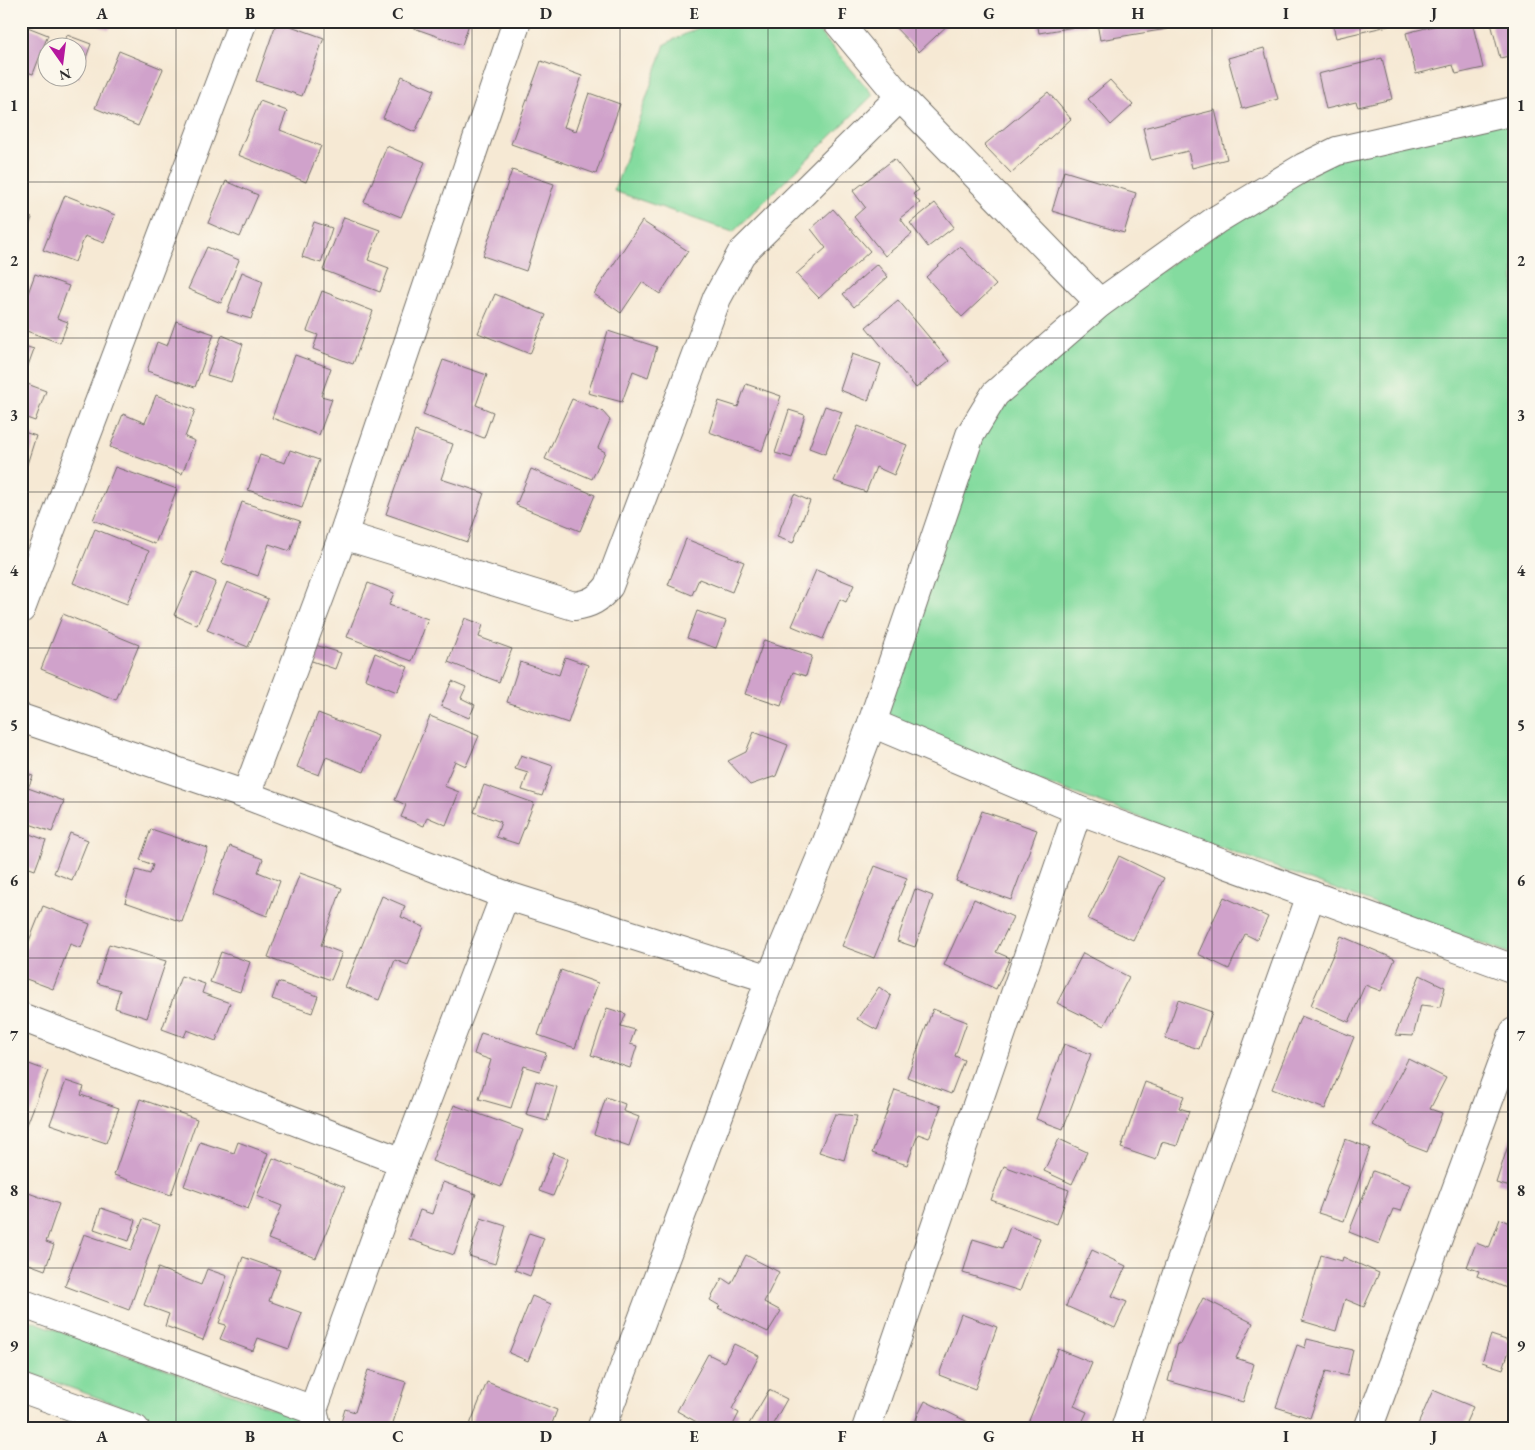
<svg xmlns="http://www.w3.org/2000/svg" width="1535" height="1450" viewBox="0 0 1535 1450" font-family="'EB Garamond',serif">
  <rect width="100%" height="100%" fill="#fbf7ec"/>
  <filter id="ink" filterUnits="userSpaceOnUse"><feTurbulence type="fractalNoise" baseFrequency=".02" numOctaves="2"/><feDisplacementMap in="SourceGraphic" scale="10" xChannelSelector="R" yChannelSelector="G"/><feConvolveMatrix kernelMatrix="1 2 1 2 8 2 1 2 1" color-interpolation-filters="sRGB"/></filter>
  <filter id="wash" filterUnits="userSpaceOnUse"><feTurbulence type="fractalNoise" baseFrequency=".0096" numOctaves="4" result="noise"/><feDisplacementMap in="SourceGraphic" scale="20" xChannelSelector="R" yChannelSelector="G"/><feGaussianBlur stdDeviation="1.12" result="paint"/><feColorMatrix in="noise" values="0 0 0 0 0 0 0 0 0 0 0 0 0 0 0 0 0 1.4 0 .05"/><feComposite in="paint" operator="in"/></filter>
  <g filter="url(#wash)">
    <rect width="100%" height="100%" fill="#f6e9d4"/>
    <g fill="#84db9f" stroke="#588365">
      <path d="M712,21H810L873,95L733,232L614,191L665,44Z"/>
      <path d="M1514,118V955L878,721L974,437L1000,398L1104,307L1339,157Z"/>
      <path d="M21,1317L298,1418L302,1429H185L21,1370Z"/>
    </g>
    <g id="blocks">
      <g fill="#d0a2cb">
        <path d="M86,21H112L109,30Z"/>
        <path d="M277,21L324,38L302,96L256,81Z"/>
        <path d="M394,21H470L462,45Z"/>
        <path d="M889,21H952L919,52Z"/>
        <path d="M1037,21H1165L1167,29L1100,40L1097,23L1039,33Z"/>
        <path d="M1332,21H1392V25L1336,38Z"/>
        <path d="M1453,21H1472L1483,68L1456,74L1453,65L1416,74L1406,33Z"/>
        <path d="M1500,21H1514V55L1500,58L1491,23Z"/>
        <path d="M25,26L48,35L33,74L21,70V35Z"/>
        <path d="M67,35L91,44L78,80V48H63Z"/>
        <path d="M1264,48L1278,99L1242,109L1228,58Z"/>
        <path d="M119,51L163,69L138,126L95,108Z"/>
        <path d="M1382,58L1392,99L1358,107L1356,102L1326,109L1318,74Z"/>
        <path d="M541,61L582,76L564,127L576,131L589,93L620,104L596,174L511,144Z"/>
        <path d="M402,76L434,90L415,132L383,118Z"/>
        <path d="M1110,80L1133,105L1111,125L1088,99Z"/>
        <path d="M1048,92L1071,119L1011,173L984,145Z"/>
        <path d="M260,101L287,111L280,130L321,146L306,182L238,155Z"/>
        <path d="M1215,110L1227,159L1192,168L1188,151L1151,160L1143,128Z"/>
        <path d="M387,146L425,162L401,217L364,202Z"/>
        <path d="M894,159L919,190L913,194L920,203L900,218L912,234L885,256L854,217L865,207L853,191Z"/>
        <path d="M512,170L554,184L526,271L483,256Z"/>
        <path d="M1064,171L1136,193L1124,233L1052,211Z"/>
        <path d="M226,181L258,195L240,237L208,223Z"/>
        <path d="M65,195L115,215L104,243L85,236L75,262L43,250Z"/>
        <path d="M935,203L954,227L928,247L910,223Z"/>
        <path d="M833,209L870,251L819,298L796,274L826,248L811,229Z"/>
        <path d="M21,214L32,218L21,248Z"/>
        <path d="M344,217L380,230L368,260L389,268L380,292L323,270Z"/>
        <path d="M642,221L688,251L660,294L642,282L621,313L594,294Z"/>
        <path d="M314,222L332,228L321,263L302,257Z"/>
        <path d="M960,246L996,285L962,317L926,277Z"/>
        <path d="M207,247L239,260L221,303L188,289Z"/>
        <path d="M877,264L888,277L854,307L843,294Z"/>
        <path d="M242,272L263,281L251,319L227,312Z"/>
        <path d="M35,274L69,286L57,318L68,322L60,343L21,329V312Z"/>
        <path d="M322,291L373,311L353,364L313,349L318,335L307,331Z"/>
        <path d="M495,294L546,315L530,354L478,333Z"/>
        <path d="M898,300L949,361L916,388L866,327Z"/>
        <path d="M176,321L214,334L195,387L147,371L157,342L167,346Z"/>
        <path d="M608,331L657,347L648,377L633,371L622,402L588,393Z"/>
        <path d="M222,335L243,344L231,382L207,375Z"/>
        <path d="M21,345L34,349L22,382L46,391L35,421L21,416Z"/>
        <path d="M852,354L881,364L868,401L840,390Z"/>
        <path d="M295,355L331,368L321,396L332,399L319,435L272,418Z"/>
        <path d="M443,360L487,375L476,405L493,412L484,438L423,415Z"/>
        <path d="M746,384L781,396L762,451L709,432L719,401L738,407Z"/>
        <path d="M156,395L195,410L185,437L195,441L182,474L110,447L123,414L145,423Z"/>
        <path d="M572,399L602,411L610,420L598,448L605,452L592,479L545,459Z"/>
        <path d="M825,406L842,412L825,454L809,448Z"/>
        <path d="M789,410L805,415L792,458L775,453Z"/>
        <path d="M858,426L907,445L894,475L876,467L866,492L834,481Z"/>
        <path d="M21,431L36,436L22,480H21Z"/>
        <path d="M415,431L453,444L441,479L484,493L467,542L386,514Z"/>
        <path d="M290,450L319,460L302,508L248,490L260,455L285,463Z"/>
        <path d="M115,467L177,489L155,544L93,520Z"/>
        <path d="M531,469L595,495L580,531L516,505Z"/>
        <path d="M794,494L810,501L793,543L777,537Z"/>
        <path d="M242,502L300,521L290,551L269,544L258,576L222,563Z"/>
        <path d="M95,529L149,551L127,604L73,583Z"/>
        <path d="M686,539L744,562L732,592L699,579L692,595L668,585Z"/>
        <path d="M816,570L854,585L846,602L840,599L823,639L792,626Z"/>
        <path d="M193,572L216,582L197,625L174,615Z"/>
        <path d="M227,582L268,599L248,647L207,630Z"/>
        <path d="M368,583L394,593L389,605L428,619L412,661L347,637Z"/>
        <path d="M697,611L726,621L716,648L687,638Z"/>
        <path d="M63,614L139,645L116,700L41,669Z"/>
        <path d="M465,618L483,625L479,637L512,649L499,682L448,662Z"/>
        <path d="M764,640L812,656L806,676L793,672L781,706L745,694Z"/>
        <path d="M315,645L341,653L335,669L309,660Z"/>
        <path d="M375,653L408,667L397,692L365,679Z"/>
        <path d="M565,657L588,665L568,723L507,702L520,662L559,675Z"/>
        <path d="M452,681L466,687L461,698L475,705L469,718L441,706Z"/>
        <path d="M318,713L378,736L364,772L326,757L319,775L297,767Z"/>
        <path d="M430,716L479,736L466,766L455,761L444,786L459,792L446,825L427,817L424,826L401,817L406,805L395,800Z"/>
        <path d="M754,732L788,745L776,776L750,785L728,761L746,752Z"/>
        <path d="M521,755L553,766L542,796L522,790L528,773L515,769Z"/>
        <path d="M21,772L33,776L28,788L64,801L52,832L21,821Z"/>
        <path d="M484,785L534,803L518,844L496,837L501,822L474,812Z"/>
        <path d="M982,811L1037,830L1011,900L956,881Z"/>
        <path d="M151,829L208,848L182,922L125,902L136,870L150,874L153,865L140,860Z"/>
        <path d="M21,831L46,840L35,870L21,865Z"/>
        <path d="M70,833L88,840L72,880L54,873Z"/>
        <path d="M230,846L263,859L258,872L280,881L267,916L212,895Z"/>
        <path d="M1119,856L1164,878L1133,940L1088,919Z"/>
        <path d="M875,866L907,878L874,958L842,946Z"/>
        <path d="M300,873L342,888L321,945L342,953L331,980L268,957Z"/>
        <path d="M915,889L933,896L915,947L897,941Z"/>
        <path d="M382,896L405,906L401,917L424,927L408,965L395,960L379,1000L345,987Z"/>
        <path d="M1224,897L1268,917L1257,940L1245,934L1229,969L1198,954Z"/>
        <path d="M974,899L1013,917L996,952L1010,958L996,989L944,965Z"/>
        <path d="M43,906L90,924L81,948L70,944L53,989L21,977V961Z"/>
        <path d="M1341,936L1395,959L1381,991L1365,985L1349,1022L1311,1005Z"/>
        <path d="M109,944L166,961L147,1018L115,1008L120,990L97,983Z"/>
        <path d="M221,952L250,962L240,992L210,982Z"/>
        <path d="M1083,953L1129,977L1104,1026L1057,1003Z"/>
        <path d="M561,970L598,983L575,1048L538,1035Z"/>
        <path d="M1420,975L1445,987L1440,1007L1421,1005L1413,1036L1395,1035Z"/>
        <path d="M181,976L205,984L202,993L230,1003L216,1041L187,1030L184,1037L162,1029Z"/>
        <path d="M278,982L318,996L312,1013L272,999Z"/>
        <path d="M879,987L891,996L877,1030L857,1019Z"/>
        <path d="M1178,1000L1212,1012L1199,1049L1165,1038Z"/>
        <path d="M607,1008L626,1014L621,1026L635,1030L630,1044L637,1046L630,1068L591,1055Z"/>
        <path d="M933,1009L967,1022L955,1056L964,1060L951,1094L907,1077Z"/>
        <path d="M1301,1016L1354,1037L1325,1109L1272,1089Z"/>
        <path d="M481,1033L546,1053L540,1071L524,1066L511,1108L479,1099L491,1060L474,1054Z"/>
        <path d="M1064,1044L1091,1054L1063,1129L1036,1119Z"/>
        <path d="M1408,1059L1446,1078L1430,1109L1442,1113L1427,1152L1406,1144L1407,1143L1373,1125Z"/>
        <path d="M21,1061L48,1071L21,1140Z"/>
        <path d="M66,1081L84,1087L81,1095L119,1108L106,1143L50,1124Z"/>
        <path d="M536,1081L557,1087L547,1121L526,1115Z"/>
        <path d="M1145,1082L1184,1096L1179,1108L1189,1111L1177,1146L1162,1142L1156,1160L1121,1148Z"/>
        <path d="M895,1090L941,1106L929,1138L918,1134L907,1165L872,1153Z"/>
        <path d="M606,1097L625,1104L623,1111L639,1117L629,1146L594,1134Z"/>
        <path d="M140,1099L197,1119L171,1195L114,1175Z"/>
        <path d="M454,1105L523,1130L501,1187L432,1161Z"/>
        <path d="M835,1114L857,1116L844,1160L819,1152Z"/>
        <path d="M1514,1127V1188L1496,1183Z"/>
        <path d="M1059,1139L1087,1152L1072,1184L1044,1171Z"/>
        <path d="M1345,1139L1370,1148L1344,1221L1318,1213Z"/>
        <path d="M200,1142L234,1153L238,1142L268,1153L248,1209L184,1186Z"/>
        <path d="M553,1153L568,1159L553,1196L539,1191Z"/>
        <path d="M273,1158L345,1187L316,1258L268,1239L282,1206L257,1196Z"/>
        <path d="M1004,1166L1069,1190L1057,1224L991,1200Z"/>
        <path d="M1373,1171L1411,1185L1401,1211L1393,1209L1379,1244L1349,1232Z"/>
        <path d="M443,1182L476,1194L454,1255L409,1239L420,1210L432,1214Z"/>
        <path d="M23,1191L59,1204L46,1242L54,1245L45,1270L21,1261Z"/>
        <path d="M101,1208L136,1220L129,1241L94,1229Z"/>
        <path d="M481,1218L506,1226L495,1264L469,1256Z"/>
        <path d="M143,1219L160,1225L129,1310L65,1286L84,1234L131,1250Z"/>
        <path d="M1500,1219L1514,1225V1291L1477,1276L1479,1271L1467,1267L1476,1243L1489,1248Z"/>
        <path d="M1010,1227L1040,1238L1020,1291L963,1273L973,1239L1002,1248Z"/>
        <path d="M529,1233L544,1238L530,1276L515,1270Z"/>
        <path d="M1092,1250L1126,1266L1112,1296L1127,1302L1115,1328L1066,1306Z"/>
        <path d="M746,1255L779,1272L764,1302L781,1311L768,1332L718,1308L720,1306L710,1300L722,1278L731,1284Z"/>
        <path d="M1321,1255L1342,1261L1343,1257L1379,1273L1364,1307L1345,1299L1336,1331L1302,1321Z"/>
        <path d="M243,1257L280,1270L269,1301L302,1313L289,1349L258,1338L253,1351L220,1339L226,1325L219,1323Z"/>
        <path d="M158,1268L201,1285L207,1269L227,1276L203,1340L165,1326L169,1314L144,1305Z"/>
        <path d="M532,1296L551,1304L528,1361L509,1353Z"/>
        <path d="M1203,1298L1253,1323L1236,1358L1254,1364L1243,1402L1168,1381L1178,1343L1180,1344Z"/>
        <path d="M961,1314L997,1327L975,1389L939,1375Z"/>
        <path d="M1491,1335L1512,1342L1503,1369L1482,1362Z"/>
        <path d="M1307,1339L1353,1350L1347,1376L1326,1371L1310,1418L1276,1407L1297,1345L1305,1348Z"/>
        <path d="M734,1344L759,1356L732,1409L739,1413L731,1429L723,1426L722,1429H709L677,1411L708,1354L724,1362Z"/>
        <path d="M1058,1349L1092,1363L1074,1406L1087,1412L1079,1429H1043L1028,1423Z"/>
        <path d="M368,1370L406,1382L391,1429H339L345,1409L355,1412Z"/>
        <path d="M487,1382L557,1410L550,1429L469,1427Z"/>
        <path d="M769,1390L787,1399L770,1429H746Z"/>
        <path d="M1433,1390L1473,1407L1463,1429H1416Z"/>
        <path d="M925,1401L968,1422L965,1429H911Z"/>
      </g>
    </g>
  </g>
  <g filter="url(#ink)">
    <use href="#blocks" fill-opacity="0" stroke="#726e66" stroke-width="1"/>
    <g fill="none" stroke-linecap="round" stroke-linejoin="round">
      <defs>
        <g id="minor">
          <path d="M837,21L900,97L1100,303"/>
          <path d="M343,535L574,606C590,604 599,599 609,586L717,298L741,254L900,97"/>
          <path d="M21,609L243,21"/>
          <path d="M21,718L246,795L505,895L770,979"/>
          <path d="M872,723L1078,810L1514,969"/>
          <path d="M246,795L343,535L517,21"/>
          <path d="M21,1017L403,1162"/>
          <path d="M21,1303L313,1410"/>
          <path d="M21,1388L135,1429"/>
          <path d="M318,1429L313,1410L403,1162L505,895"/>
          <path d="M601,1429L770,979L825,847L872,723L970,435L995,394L1100,303L1216,220L1304,167L1337,151L1514,111"/>
          <path d="M866,1429L1078,810"/>
          <path d="M1125,1429L1177,1273L1311,895"/>
          <path d="M1368,1429L1514,1032"/>
        </g>
      </defs>
      <use href="#minor" stroke="#726e66" stroke-width="30"/>
      <use href="#minor" stroke="#fff" stroke-width="28"/>
    </g>
  </g>
  <path fill="none" stroke="#2b2b2b" stroke-width="1" stroke-opacity="0.55" d="M176,21V1429M324,21V1429M472,21V1429M620,21V1429M768,21V1429M916,21V1429M1064,21V1429M1212,21V1429M1360,21V1429M21,182H1514M21,338H1514M21,492H1514M21,648H1514M21,802H1514M21,958H1514M21,1112H1514M21,1268H1514"/>
  <rect width="1535" height="1450" fill="none" stroke="#fbf7ec" stroke-width="55"/>
  <g transform="translate(62 62) rotate(166)"><circle r="24" fill="#fbf7ec" stroke="#a8a59f"/>
  <path d="M0-4L9 19L0 12L-9 19Z" fill="#b5179e"/>
  <text y="-8" font-size="14" font-weight="bold" text-anchor="middle" fill="#2b2b2b">N</text>
  </g>
  <rect x="28" y="28" width="1480" height="1394" fill="none" stroke="#2b2b2b" stroke-width="2"/>
  <g font-size="16" text-anchor="middle" font-weight="bold" fill="#2b2b2b">
    <text x="102" y="19">A</text>
    <text x="250" y="19">B</text>
    <text x="398" y="19">C</text>
    <text x="546" y="19">D</text>
    <text x="694" y="19">E</text>
    <text x="842" y="19">F</text>
    <text x="989" y="19">G</text>
    <text x="1138" y="19">H</text>
    <text x="1286" y="19">I</text>
    <text x="1434" y="19">J</text>
    <text x="14" y="111">1</text>
    <text x="1521" y="111">1</text>
    <text x="14" y="266">2</text>
    <text x="1521" y="266">2</text>
    <text x="14" y="421">3</text>
    <text x="1521" y="421">3</text>
    <text x="14" y="576">4</text>
    <text x="1521" y="576">4</text>
    <text x="14" y="731">5</text>
    <text x="1521" y="731">5</text>
    <text x="14" y="886">6</text>
    <text x="1521" y="886">6</text>
    <text x="14" y="1041">7</text>
    <text x="1521" y="1041">7</text>
    <text x="14" y="1196">8</text>
    <text x="1521" y="1196">8</text>
    <text x="14" y="1351">9</text>
    <text x="1521" y="1351">9</text>
    <text x="102" y="1442">A</text>
    <text x="250" y="1442">B</text>
    <text x="398" y="1442">C</text>
    <text x="546" y="1442">D</text>
    <text x="694" y="1442">E</text>
    <text x="842" y="1442">F</text>
    <text x="989" y="1442">G</text>
    <text x="1138" y="1442">H</text>
    <text x="1286" y="1442">I</text>
    <text x="1434" y="1442">J</text>
  </g>
</svg>
